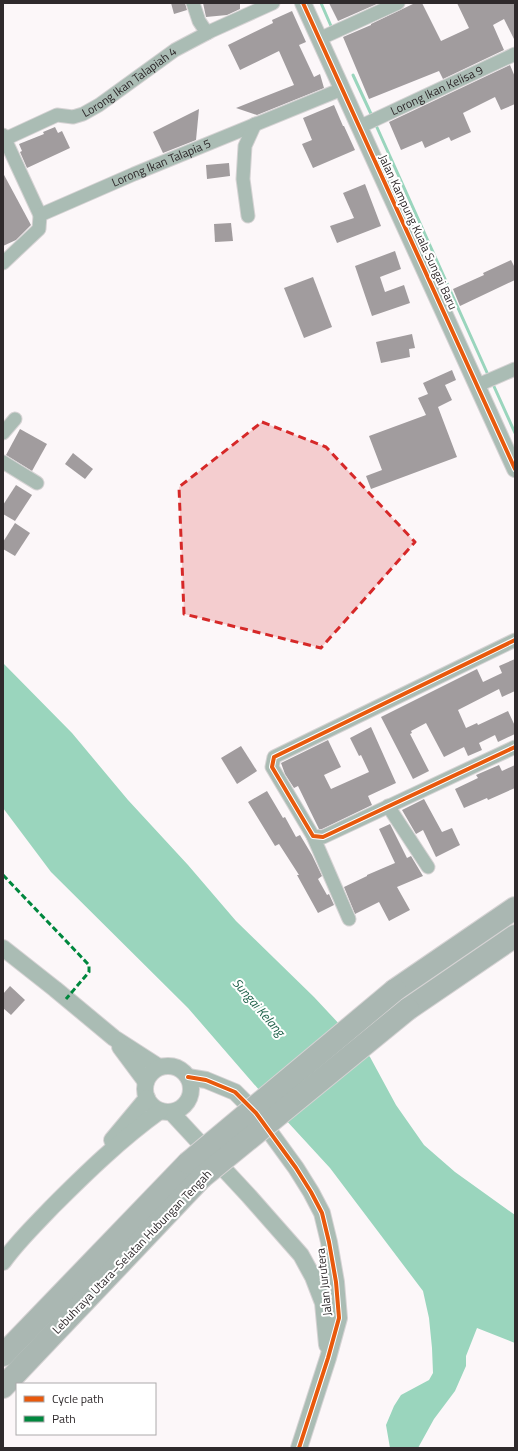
<svg xmlns="http://www.w3.org/2000/svg" width="518" height="1451" viewBox="0 0 518 1451" font-family="'Titillium Web',sans-serif">
  <rect width="100%" height="100%" fill="#fcf7f9"/>
  <path fill="#9ad5bd" d="M3,663L72,733L128,800L188,865L236,921L314,997L370,1057L396,1105L424,1145L455,1172L515,1215V1343L477,1328L466,1356V1366L455,1391L434,1419L418,1448H390L386,1425L394,1406L401,1395L429,1380L433,1373L432,1348L429,1318L423,1291L330,1168L273,1106L188,1008L51,872L3,808Z"/>
  <g fill="none" stroke-linecap="round" stroke-linejoin="round">
    <g stroke="#9ad5bd" stroke-width="3">
      <path d="M321,3L331,26"/>
      <path d="M353,75L372,116"/>
      <path d="M375,123L489,377"/>
      <path d="M492,382L515,433"/>
    </g>
  </g>
  <g fill="#a19c9e">
    <path d="M171,3H185L187,10L174,14Z"/>
    <path d="M203,3H240V9L227,15L206,17Z"/>
    <path d="M329,3H379L338,21Z"/>
    <path d="M415,3H422L441,41L469,28L457,3H515V41L504,19L493,25L504,50L443,79L439,71L369,99L343,37L371,25V24Z"/>
    <path d="M292,11L306,42L299,45L314,77L320,74L324,88L257,115L236,108L294,85L279,51L240,70L228,45L273,23L272,20Z"/>
    <path d="M510,65L515,77V104L501,110L495,97L463,113L471,132L451,141L449,137L425,148L422,141L401,150L389,122Z"/>
    <path d="M334,105L343,126H344L355,150L313,168L302,144L312,140L303,118Z"/>
    <path d="M199,109L196,140L163,153L153,132Z"/>
    <path d="M55,127L58,133L62,131L70,148L27,168L20,152L22,151L19,144L44,134L43,132Z"/>
    <path d="M229,163L230,176L207,179L206,165Z"/>
    <path d="M3,173L31,225L16,240L3,246Z"/>
    <path d="M365,184L381,226L337,243L330,226L354,218L343,193Z"/>
    <path d="M231,223L233,241L215,242L214,224Z"/>
    <path d="M395,251L401,269L380,277L385,292L404,285L410,303L372,316L355,266Z"/>
    <path d="M511,260L515,268V280L460,306L453,289L484,275L483,273Z"/>
    <path d="M313,277L332,327L304,338L284,288Z"/>
    <path d="M412,334L415,348L409,349L410,357L381,363L376,342Z"/>
    <path d="M452,370L456,380L445,385L452,400L438,407L457,457L371,489L366,476L382,470L369,436L426,415L418,398L428,394L423,383Z"/>
    <path d="M20,429L47,444L32,471L6,455Z"/>
    <path d="M73,453L93,469L85,479L65,464Z"/>
    <path d="M16,485L32,495L15,521L3,514V505Z"/>
    <path d="M15,523L30,533L15,556L3,549V542Z"/>
    <path d="M515,659V691L502,697L499,689L458,710L466,728L477,723L478,725L508,711L515,726V734L498,742L495,735L479,743L482,750L468,756L464,747L444,757L426,723L411,731L412,733L410,734L429,771L413,779L381,717L477,669L483,682L502,673L499,666Z"/>
    <path d="M371,727L396,783L368,796L372,805L322,829H319L298,786L294,788L285,774L281,763L328,740L341,767L324,775L331,789L369,772L361,755L359,756L350,738Z"/>
    <path d="M241,746L257,771L237,784L221,758Z"/>
    <path d="M499,765L502,771L515,765V788L488,800L487,798L464,808L455,789L478,778L476,775Z"/>
    <path d="M267,791L283,818L285,817L296,837L300,835L312,855L322,876L318,879L327,895L329,894L334,905L318,913L297,875H299L279,844L275,846L248,802Z"/>
    <path d="M424,799L442,832L452,828L460,845L436,857L423,830L416,834L402,810Z"/>
    <path d="M390,824L407,858L411,856L423,876L397,887L410,910L389,921L379,902L355,914L344,887L367,876V875L395,863L379,829Z"/>
    <path d="M10,986L25,1000L11,1015L3,1008V994Z"/>
  </g>
  <g fill="none" stroke-linecap="round" stroke-linejoin="round">
    <defs>
      <g id="minor">
        <path d="M193,3L199,21L207,33"/>
        <path d="M319,39L398,3"/>
        <path id="s1" d="M359,127L515,54"/>
        <path d="M3,135L40,215L39,229L3,263"/>
        <path id="s2" d="M5,139L57,115L73,117L83,114L99,105L175,50L211,31L273,3"/>
        <path id="s3" d="M40,215L134,174L342,89"/>
        <path d="M248,216L243,179L245,146L255,124"/>
        <path d="M478,385L515,369"/>
        <path d="M3,433L15,419"/>
        <path d="M3,462L37,483"/>
        <path d="M515,640L274,757L272,767L313,836L323,837L515,747"/>
        <path d="M388,806L428,867"/>
        <path d="M313,836L349,919"/>
      </g>
      <g id="tertiary">
        <path d="M303,3L515,469"/>
        <path d="M3,948L55,989L114,1038L159,1067"/>
        <path d="M120,1047L146,1082"/>
        <circle cx="168" cy="1089" r="23"/>
        <path d="M188,1077L206,1080L235,1092L256,1113L296,1168L311,1192L322,1213L329,1242L336,1282L339,1318L328,1358L299,1448"/>
        <path d="M171,1112L249,1196L301,1255L313,1277L323,1303L327,1345"/>
        <path d="M112,1140L147,1098"/>
        <path d="M3,1262C17,1242 35,1225 52,1207C86,1173 121,1139 160,1111"/>
      </g>
      <g id="motorway">
        <path d="M395,990L515,908"/>
        <path d="M408,1009L515,936"/>
        <path d="M3,1355L188,1163"/>
        <path d="M3,1387L201,1178"/>
      </g>
    </defs>
    <use href="#minor" stroke="#d6d3d4" stroke-width="15"/>
    <use href="#tertiary" stroke="#d6d3d4" stroke-width="18"/>
    <use href="#motorway" stroke="#d6d3d4" stroke-width="24"/>
    <use href="#minor" stroke="#aabcb4" stroke-width="13"/>
    <use href="#tertiary" stroke="#aabcb4" stroke-width="16"/>
    <use href="#motorway" stroke="#aab7b2" stroke-width="22"/>
    <defs>
      <g id="motorway-bridge">
        <path d="M188,1163L395,990"/>
        <path d="M201,1178L408,1009"/>
      </g>
    </defs>
    <use href="#motorway-bridge" stroke="#d6d3d4" stroke-width="24" stroke-linecap="butt"/>
    <use href="#motorway-bridge" stroke="#aab7b2" stroke-width="22"/>
    <path stroke="#00873e" stroke-width="3" stroke-dasharray="6 3" stroke-linecap="butt" d="M3,875L89,965V972L66,999"/>
    <defs>
      <g id="cycleway">
        <path d="M303,3L515,469"/>
        <path d="M515,640L274,757L272,767L313,836L323,837L515,747"/>
        <path d="M188,1077L206,1080L235,1092L256,1113L296,1168L311,1192L322,1213L329,1242L336,1282L339,1318L328,1358L299,1448"/>
      </g>
    </defs>
    <use href="#cycleway" stroke="#fff" stroke-width="6"/>
    <use href="#cycleway" stroke="#e8590c" stroke-width="4"/>
  </g>
  <path fill="#d62828" fill-opacity="0.2" stroke="#d62828" stroke-width="3" stroke-dasharray="8 5" stroke-linejoin="round" d="M262,422L326,447L415,542L321,648L184,614L179,487Z"/>
  <g text-anchor="middle" stroke-width="4" stroke-linejoin="round" paint-order="stroke">
    <g font-size="12" fill="#2f2a2c" stroke="#fff">
      <text dy="4" stroke="none"><textPath href="#s2" startOffset="140">Lorong Ikan Talapiah 4</textPath></text>
      <text dy="4" stroke="none"><textPath href="#s1" startOffset="86">Lorong Ikan Kelisa 9</textPath></text>
      <text dy="4" stroke="none"><textPath href="#s3" startOffset="132">Lorong Ikan Talapia 5</textPath></text>
      <text transform="translate(418 232) rotate(65)" y="4">Jalan Kampung Kuala Sungai Baru</text>
      <text transform="translate(132 1252) rotate(-46)" y="4">Lebuhraya Utara–Selatan Hubungan Tengah</text>
      <text transform="translate(324 1282) rotate(-96)" y="4">Jalan Jurutera</text>
    </g>
    <g font-size="13" font-style="italic" fill="#1e6149" stroke="#fff">
      <text transform="translate(259 1007) rotate(49)" y="5">Sungai Kelang</text>
    </g>
  </g>
  <rect width="518" height="1451" fill="none" stroke="#2f2a2c" stroke-width="8"/>
  <rect x="16" y="1383" width="140" height="52" fill="#ffffff" stroke="#acaaab"/>
  <rect x="24" y="1396" width="20" height="6" fill="#e8590c" stroke="#acaaab"/>
  <text x="52" y="1403" font-size="12" fill="#2f2a2c">Cycle path</text>
  <rect x="24" y="1416" width="20" height="6" fill="#00873e" stroke="#acaaab"/>
  <text x="52" y="1423" font-size="12" fill="#2f2a2c">Path</text>
</svg>
